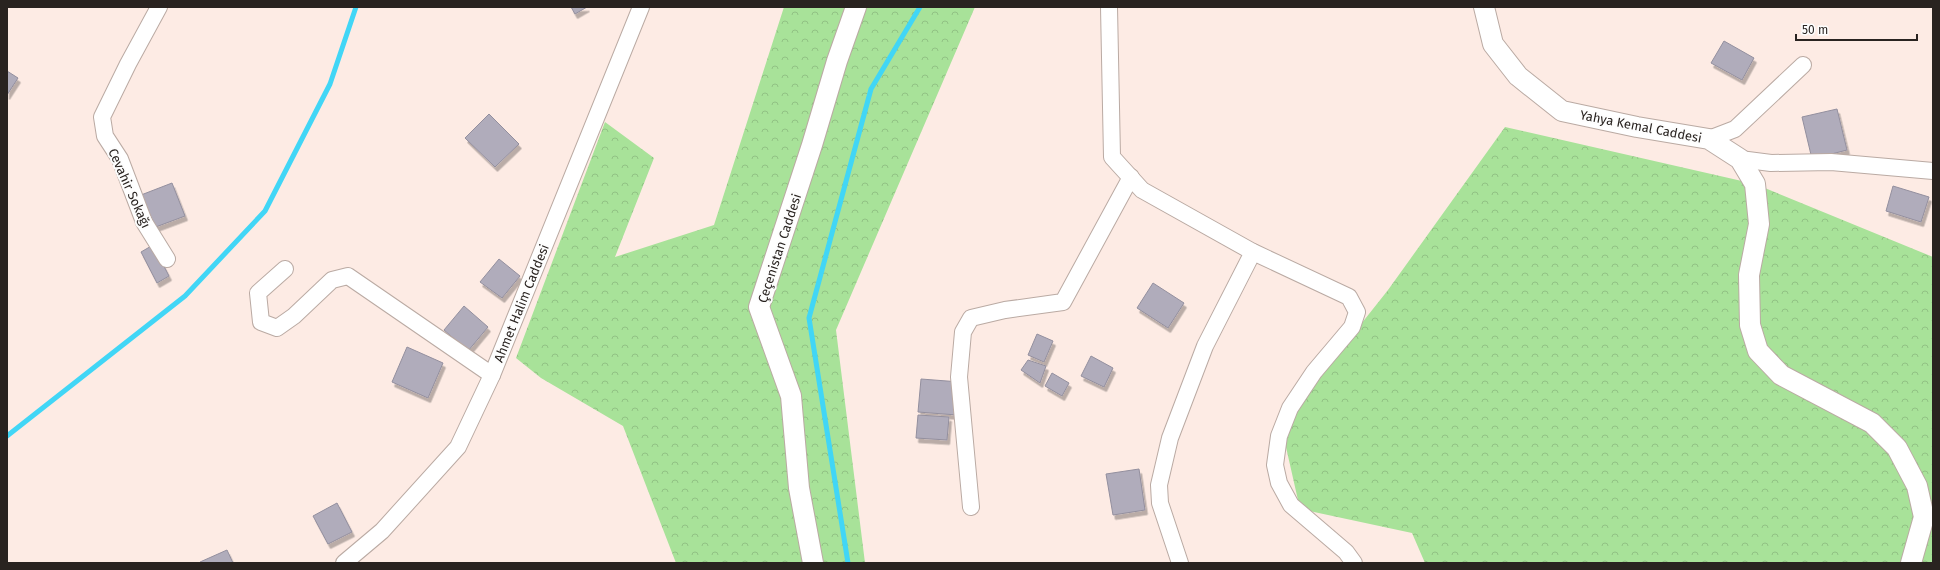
<svg xmlns="http://www.w3.org/2000/svg" width="1940" height="570" viewBox="0 0 1940 570" font-family="'Fira Sans',sans-serif">
  <defs>
    <pattern id="forest-crowns" width="20" height="18" patternUnits="userSpaceOnUse"><rect width="20" height="18" fill="#a8e299"/><path d="M2 6a3 3 0 1 1 6 0M12 15a3 3 0 1 1 6 0" fill="none" stroke="#91c284"/></pattern>
    <filter id="shadow"><feDropShadow dx="2.5" dy="4.5" stdDeviation="0" flood-color="#0004"/></filter>
  </defs>
  <rect width="100%" height="100%" fill="#fdebe4"/>
  <g fill="url(#forest-crowns)">
    <path d="M784,7H975L836,330L865,563H676L623,426L541,378L516,358L605,122L654,158L615,257L714,225Z"/>
    <path d="M1505,127L1755,184L1933,257V563H1425L1412,533L1300,509L1281,425L1388,290Z"/>
  </g>
  <g fill="none" stroke-linecap="round" stroke-linejoin="round">
    <g stroke="#41d6f6" stroke-width="5">
      <path d="M7,436L185,296L265,211L330,84L356,7"/>
      <path d="M848,563L809,318L871,89L920,7"/>
    </g>
  </g>
  <g fill="#b0acbb" stroke="#938f9e" filter="url(#shadow)">
    <path d="M571,7H587L575,14Z"/>
    <path d="M1724,41L1754,58L1742,80L1711,63Z"/>
    <path d="M7,71L18,78L7,95Z"/>
    <path d="M1837,109L1847,150L1812,159L1802,117Z"/>
    <path d="M489,114L519,144L495,167L465,138Z"/>
    <path d="M172,183L185,216L153,228L141,195Z"/>
    <path d="M1893,186L1929,197L1921,222L1886,211Z"/>
    <path d="M153,245L169,276L157,283L141,252Z"/>
    <path d="M499,259L520,276L502,298L480,282Z"/>
    <path d="M1153,283L1184,303L1168,328L1137,308Z"/>
    <path d="M464,306L488,327L468,351L444,330Z"/>
    <path d="M1037,334L1053,341L1044,362L1028,355Z"/>
    <path d="M407,347L443,363L428,398L392,382Z"/>
    <path d="M1091,356L1113,368L1104,387L1081,376Z"/>
    <path d="M1028,360L1046,366L1040,383L1021,370Z"/>
    <path d="M1052,373L1069,383L1062,396L1045,386Z"/>
    <path d="M921,379L960,382L957,415L918,412Z"/>
    <path d="M918,415L949,417L947,440L916,438Z"/>
    <path d="M1139,469L1145,510L1113,515L1106,474Z"/>
    <path d="M337,503L352,532L328,544L313,516Z"/>
    <path d="M227,550L233,563H200V562Z"/>
  </g>
  <g fill="none" stroke-linecap="round" stroke-linejoin="round">
    <defs>
      <g id="minor">
        <path d="M159,7L128,64L102,117L105,136L120,159L144,222L167,259"/>
        <path d="M1109,7L1112,157L1142,190L1253,252L1349,297L1357,312L1352,327L1314,372L1290,408L1279,436L1275,465L1279,483L1291,505L1346,552L1354,563"/>
        <path d="M1709,139L1735,129L1803,65"/>
        <path d="M1740,159L1771,163L1831,162L1933,171"/>
        <path d="M285,269L258,293L261,322L277,328L294,316L332,280L348,276L492,375"/>
        <path d="M971,507L959,377L963,332L971,318L1005,310L1063,302L1131,177"/>
        <path d="M344,563L382,531L458,447L492,375L641,7"/>
        <path d="M1180,563L1160,503L1159,485L1170,438L1205,346L1253,252"/>
      </g>
      <g id="tertiary">
        <path d="M1484,7L1493,44L1518,76L1562,111L1637,127L1709,139L1740,159L1755,184L1759,224L1749,275L1750,325L1758,351L1781,375L1872,423L1897,448L1917,486L1924,517L1911,563"/>
        <path d="M813,563L799,488L791,396L759,307L812,145L837,61L856,7"/>
      </g>
    </defs>
    <use href="#minor" stroke="#baaaa3" stroke-width="18"/>
    <use href="#tertiary" stroke="#baaaa3" stroke-width="22"/>
    <use href="#minor" stroke="#fff" stroke-width="16"/>
    <use href="#tertiary" stroke="#fff" stroke-width="20"/>
  </g>
  <g text-anchor="middle" stroke-width="4" stroke-linejoin="round" paint-order="stroke">
    <g font-size="13" fill="#292320" stroke="#fdfdfd">
      <text transform="translate(1641 126) rotate(11)" y="5">Yahya Kemal Caddesi</text>
      <text transform="translate(130 188) rotate(66)" y="5">Cevahir Sokağı</text>
      <text transform="translate(779 248) rotate(-72)" y="5">Çeçenistan Caddesi</text>
      <text transform="translate(521 303) rotate(-68)" y="5">Ahmet Halim Caddesi</text>
    </g>
  </g>
  <rect width="1940" height="570" fill="none" stroke="#292320" stroke-width="16"/>
  <path d="M1796 34v6h121v-6" fill="none" stroke="#292320" stroke-width="2"/>
  <text x="1802" y="34" font-size="12" fill="#292320" stroke="#fdfdfd" stroke-width="3" paint-order="stroke">50 m</text>
</svg>
